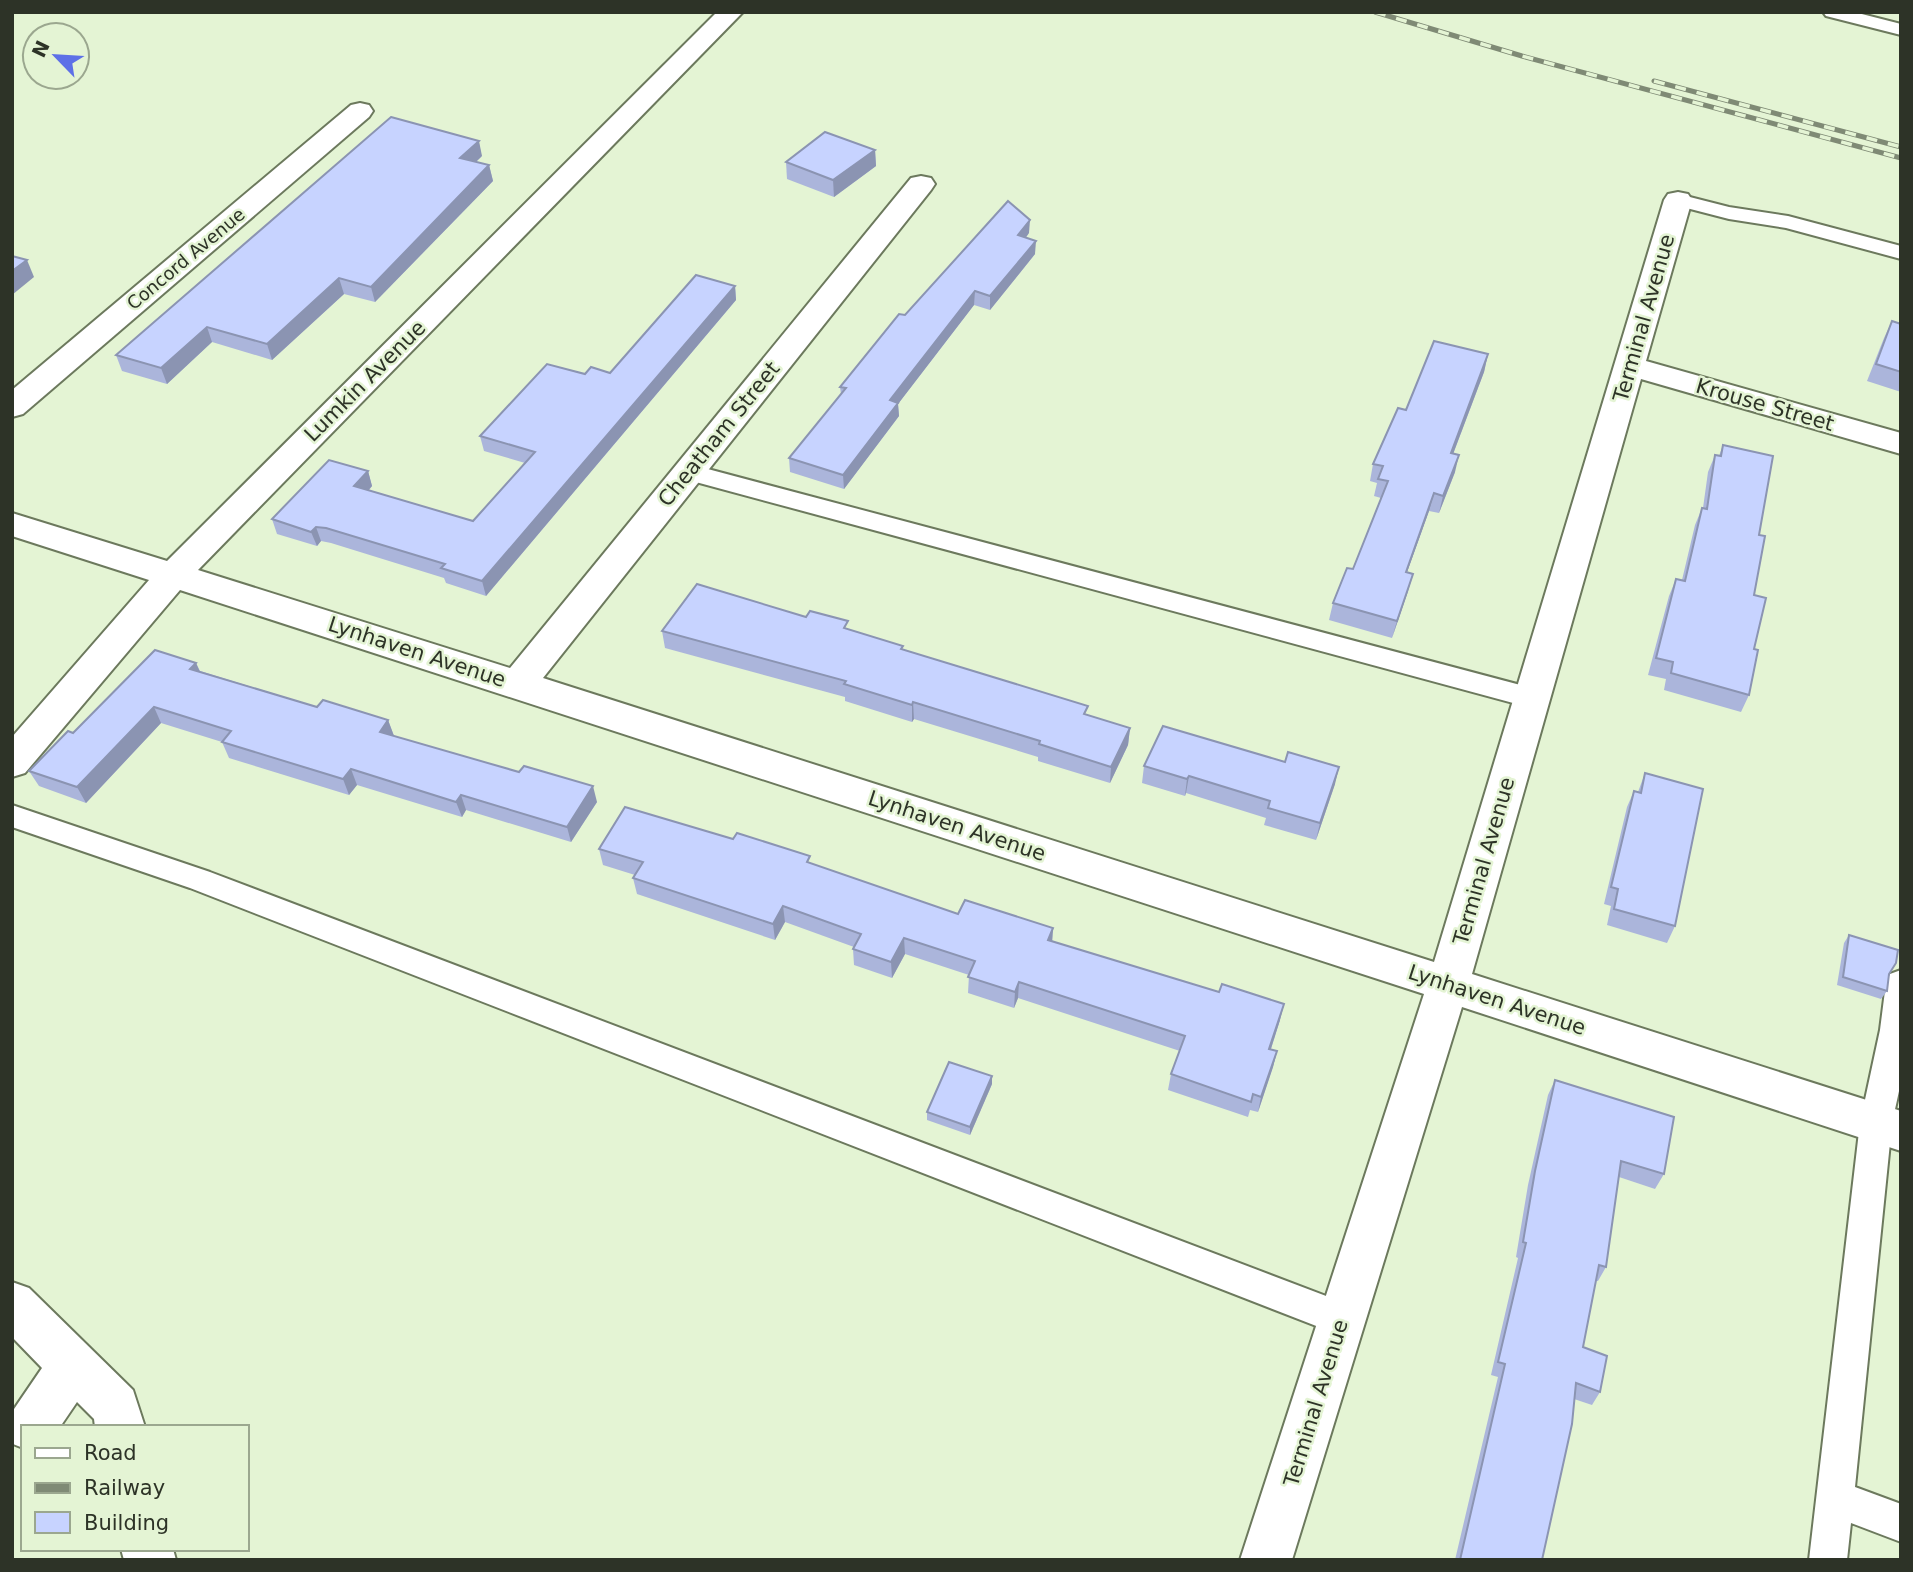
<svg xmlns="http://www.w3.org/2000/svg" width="1913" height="1572" viewBox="0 0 1913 1572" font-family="'DejaVu Sans',sans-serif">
  <rect width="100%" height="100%" fill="#e4f4d4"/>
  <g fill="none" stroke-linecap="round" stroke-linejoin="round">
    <defs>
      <g id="service">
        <path d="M1823,12H1854L1901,24V35L1826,16Z"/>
        <path d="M1678,194L1729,207L1788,216L1901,246V259L1786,228L1729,219L1671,204L1668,200L1671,196Z"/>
        <path d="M689,464L1532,688L1542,691L1545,698L1542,705L1532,708L681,478L677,472L681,466Z"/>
        <path d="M12,805L210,872L1342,1302L1354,1307L1359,1319L1354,1331L1342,1336L190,888L12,827Z"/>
        <path d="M1901,970V1082L1892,1123L1855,1487L1901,1504V1542L1851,1523L1847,1560H1809L1860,1123L1880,1030L1886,983L1890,974Z"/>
      </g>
      <g id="minor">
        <path d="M717,12H743L198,570L510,668L911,178L921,176L931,178L935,184L931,190L543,678L1434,962L1664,200L1668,194L1678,192L1688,194L1692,200L1646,361L1901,433V454L1641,379L1472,974L1901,1111V1151L1462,1007L1292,1560H1240L1424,994L180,590L25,773L12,777V737L149,580L12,536V513L167,561Z"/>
        <path d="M360,103L369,105L373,111L369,117L23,414L12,417V390L351,105Z"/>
        <path d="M12,1282L29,1288L133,1390L145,1427H95L94,1419L77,1402L60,1427H23V1448L13,1444L12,1412L42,1368L12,1337Z"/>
        <path d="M121,1549H173L176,1560H124Z"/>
      </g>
    </defs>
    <use href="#service" stroke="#6c795d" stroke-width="4"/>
    <use href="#minor" stroke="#6c795d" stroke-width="4"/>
    <use href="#service" fill="#fff" fill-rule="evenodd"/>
    <use href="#minor" fill="#fff" fill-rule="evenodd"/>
    <defs>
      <g id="rail">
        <path d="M1375,12L1522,56L1901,158"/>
        <path d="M1654,81L1901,147"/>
      </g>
    </defs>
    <use href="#rail" stroke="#7f8a75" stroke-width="5"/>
    <use href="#rail" stroke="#e4f4d4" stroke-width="3.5" stroke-dasharray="11" stroke-linecap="butt"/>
  </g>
  <g fill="#abb5db">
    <path d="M875,150L876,166L834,197L787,179L786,162Z"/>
    <path d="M482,156L476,162L489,165L493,181L375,302L344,294L272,360L212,342L167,384L122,371L116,355Z"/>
    <path d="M1029,233L1026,237L1035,254L990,310L974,305L898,404L899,416L844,489L790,472L789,458L841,394L840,387L905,315Z"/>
    <path d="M735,286L736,300L486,596L446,583L444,578L331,543L321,541L317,546L277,534L272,519L368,471L372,486L369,490L473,521L525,463L484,451L480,436L585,374L610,373Z"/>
    <path d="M1892,321L1901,324V392L1867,381L1884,338Z"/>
    <path d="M1488,354L1484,372L1453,454L1455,472L1439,513L1429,511L1407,572L1408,591L1392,638L1329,620L1333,603L1353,569L1381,498L1374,496L1377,483L1370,481L1373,464L1406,410Z"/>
    <path d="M1723,445L1759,535L1754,595V649L1749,695L1741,712L1664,690L1666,679L1648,675L1669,596L1676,579L1682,580L1695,525L1702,508H1703L1708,472L1715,455L1719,456Z"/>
    <path d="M806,617L848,629L903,650L1088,715L1130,728L1128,745L1110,783L1038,761V757L914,719L912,722L845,701V697L665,648L662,631Z"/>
    <path d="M196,663L200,671L317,707L388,720L394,736L597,802L571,842L466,810L462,817L357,785L349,795L229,758L222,742L161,723L86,803L39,786L29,771L73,733Z"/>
    <path d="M1144,766L1335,784L1316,840L1264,825L1266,818L1186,793L1185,796L1142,783Z"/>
    <path d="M1645,773L1675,926L1667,943L1607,925L1611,906L1604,904L1627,807L1634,791L1638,792Z"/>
    <path d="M599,849L811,864L958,914L1053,928L1052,941L1280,1020L1271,1049L1277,1051L1273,1067L1258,1112L1250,1110L1248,1117L1168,1090L1171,1074L1180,1051L1018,998L1014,1008L968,993L969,975L905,954L892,978L854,965L853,949L854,947L785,922L775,940L637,894L633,878L635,875L603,865Z"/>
    <path d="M1849,935L1889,974L1887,991L1881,999L1837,985L1844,943Z"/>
    <path d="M1555,1080L1664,1174L1655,1189L1619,1177L1606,1267L1598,1281H1596L1583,1347L1600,1392L1592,1405L1574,1399L1542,1560H1455L1498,1377L1491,1375L1518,1258L1516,1257L1528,1185L1548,1095Z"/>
    <path d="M992,1084L970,1135L927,1120V1112Z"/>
  </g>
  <g fill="#8b94b2">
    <path d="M479,141L482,156L464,173L460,158Z"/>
    <path d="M875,150L876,166L834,197L833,180Z"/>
    <path d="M489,165L493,181L375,302L371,287Z"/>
    <path d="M1030,220L1029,233L1018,248V235Z"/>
    <path d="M1036,241L1035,254L990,310V296Z"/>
    <path d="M27,260L34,277L12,295V271Z"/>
    <path d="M339,278L344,294L272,360L267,344Z"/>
    <path d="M735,286L736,300L486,596L482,581Z"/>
    <path d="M975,291L974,305L898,404L899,416L844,489L843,475L890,400Z"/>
    <path d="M207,327L212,342L167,384L161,368Z"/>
    <path d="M1488,354L1484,372L1447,470L1451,453Z"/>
    <path d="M1459,455L1455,472L1439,513L1443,496Z"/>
    <path d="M368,471L372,486L359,501L354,486Z"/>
    <path d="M1434,493L1429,511L1401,589L1406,572Z"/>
    <path d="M316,527L321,541L317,546L311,532Z"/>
    <path d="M1413,574L1408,591L1392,638L1397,621Z"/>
    <path d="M196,663L203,679L190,669Z"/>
    <path d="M913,702L914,719L912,722V705Z"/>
    <path d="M154,707L161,723L86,803L77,787Z"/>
    <path d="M388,720L394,736L380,732Z"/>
    <path d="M1130,728L1128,745L1110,783L1111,767Z"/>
    <path d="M1339,767L1335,784L1316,840L1320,823Z"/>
    <path d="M351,769L357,785L349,795L343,779Z"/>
    <path d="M1189,776L1186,793L1185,796L1187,779Z"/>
    <path d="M593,786L597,802L571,842L567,827Z"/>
    <path d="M461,795L466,810L462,817L456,802Z"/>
    <path d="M783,906L785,922L775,940L773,924Z"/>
    <path d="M1053,928L1052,944L1048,940Z"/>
    <path d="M904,938L905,954L892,978L891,962Z"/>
    <path d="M1019,982L1018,998L1014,1008L1015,992Z"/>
    <path d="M1284,1004L1280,1020L1266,1064L1269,1049Z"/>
    <path d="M1277,1051L1273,1067L1258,1112L1261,1097Z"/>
    <path d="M992,1076V1084L970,1135V1127Z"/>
  </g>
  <g fill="#c7d3ff" stroke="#8b94b2" stroke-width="2">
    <path d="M391,117L479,141L460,158L489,165L371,287L339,278L267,344L207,327L161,368L116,355Z"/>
    <path d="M825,132L875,150L833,180L786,162Z"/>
    <path d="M1008,201L1030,220L1018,235L1036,241L990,296L975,291L890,400L898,403L843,475L789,458L846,388L840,387L899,314L905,315Z"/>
    <path d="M12,256L27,260L12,271Z"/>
    <path d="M696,275L735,286L482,581L441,568L445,564L326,528L316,527L311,532L272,519L329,460L368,471L354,486L473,521L535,452L480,436L547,364L585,374L591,367L610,373Z"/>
    <path d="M1892,321L1901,324V372L1876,364Z"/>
    <path d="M1434,341L1488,354L1451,453L1459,455L1443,496L1434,493L1406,572L1413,574L1397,621L1333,603L1347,568L1353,569L1388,481L1378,479L1383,466L1373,464L1398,408L1406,410Z"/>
    <path d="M1723,445L1773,456L1759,535L1765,536L1754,595L1766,598L1754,649L1758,650L1749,695L1671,673L1673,662L1656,658L1676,579L1685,581L1702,508L1707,509L1715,455L1721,456Z"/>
    <path d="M697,584L806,617L810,611L848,621L844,628L903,646L901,649L1088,706L1084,714L1130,728L1111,767L1039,744L1040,741L913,702L912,705L844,684L846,681L662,631Z"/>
    <path d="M155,650L196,663L190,669L317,707L323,700L388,720L380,732L519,772L524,766L593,786L567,827L461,795L456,802L351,769L343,779L222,742L231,731L154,707L77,787L29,771L68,731L73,733Z"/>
    <path d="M1163,726L1285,762L1288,752L1339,767L1320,823L1268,808L1270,801L1189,776L1187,779L1144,766Z"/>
    <path d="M1645,773L1703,789L1675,926L1614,909L1618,889L1611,887L1634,791L1641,793Z"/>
    <path d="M625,807L733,839L737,833L810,856L807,862L958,914L965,900L1053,928L1048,940L1219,992L1222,984L1284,1004L1269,1049L1277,1051L1261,1097L1253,1094L1251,1102L1171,1074L1185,1036L1019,982L1015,992L968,977L975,961L904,938L891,962L853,949L861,934L783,906L773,924L633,878L643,862L599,849Z"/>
    <path d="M1849,935L1898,950L1896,963L1889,974L1887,991L1843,977Z"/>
    <path d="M949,1062L992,1076L970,1127L927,1112Z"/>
    <path d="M1555,1080L1674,1117L1664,1174L1621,1161L1606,1267L1599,1265L1583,1347L1607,1356L1600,1392L1576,1383L1572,1424L1542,1560H1460L1505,1364L1498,1362L1526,1243L1523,1242L1535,1171Z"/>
  </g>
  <g text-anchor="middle" stroke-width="5" stroke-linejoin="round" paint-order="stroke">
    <g font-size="18" fill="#2d3327" stroke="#e4f4d4">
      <text transform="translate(186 259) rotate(-40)" y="6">Concord Avenue</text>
    </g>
    <g font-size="21" fill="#2d3327" stroke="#e4f4d4">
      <text transform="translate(1644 318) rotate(-74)" y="7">Terminal Avenue</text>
      <text transform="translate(365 381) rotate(-45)" y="7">Lumkin Avenue</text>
      <text transform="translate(1765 405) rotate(16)" y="7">Krouse Street</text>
      <text transform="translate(719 434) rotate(-51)" y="7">Cheatham Street</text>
      <text transform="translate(417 652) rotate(18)" y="7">Lynhaven Avenue</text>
      <text transform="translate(957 826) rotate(18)" y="7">Lynhaven Avenue</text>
      <text transform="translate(1484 861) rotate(-74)" y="7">Terminal Avenue</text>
      <text transform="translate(1497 1000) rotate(18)" y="7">Lynhaven Avenue</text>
      <text transform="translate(1316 1403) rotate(-73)" y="7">Terminal Avenue</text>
    </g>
  </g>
  <rect width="1913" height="1572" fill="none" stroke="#2d3327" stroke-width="28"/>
  <rect x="21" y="1425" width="228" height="126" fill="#e4f4d4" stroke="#9ba78f" stroke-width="2"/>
  <rect x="35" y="1448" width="35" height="10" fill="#ffffff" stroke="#9ba78f" stroke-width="2"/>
  <text x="84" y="1460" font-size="21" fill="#2d3327">Road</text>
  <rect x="35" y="1483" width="35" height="10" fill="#7f8a75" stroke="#9ba78f" stroke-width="2"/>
  <text x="84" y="1495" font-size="21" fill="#2d3327">Railway</text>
  <rect x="35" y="1512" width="35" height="21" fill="#c7d3ff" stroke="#9ba78f" stroke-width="2"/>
  <text x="84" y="1530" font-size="21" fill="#2d3327">Building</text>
  <g transform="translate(56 56) rotate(295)"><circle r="33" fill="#e4f4d4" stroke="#9ba78f" stroke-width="2"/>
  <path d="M0-5L12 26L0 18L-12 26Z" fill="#5d70e7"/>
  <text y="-10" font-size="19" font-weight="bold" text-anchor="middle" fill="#2d3327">N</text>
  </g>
</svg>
